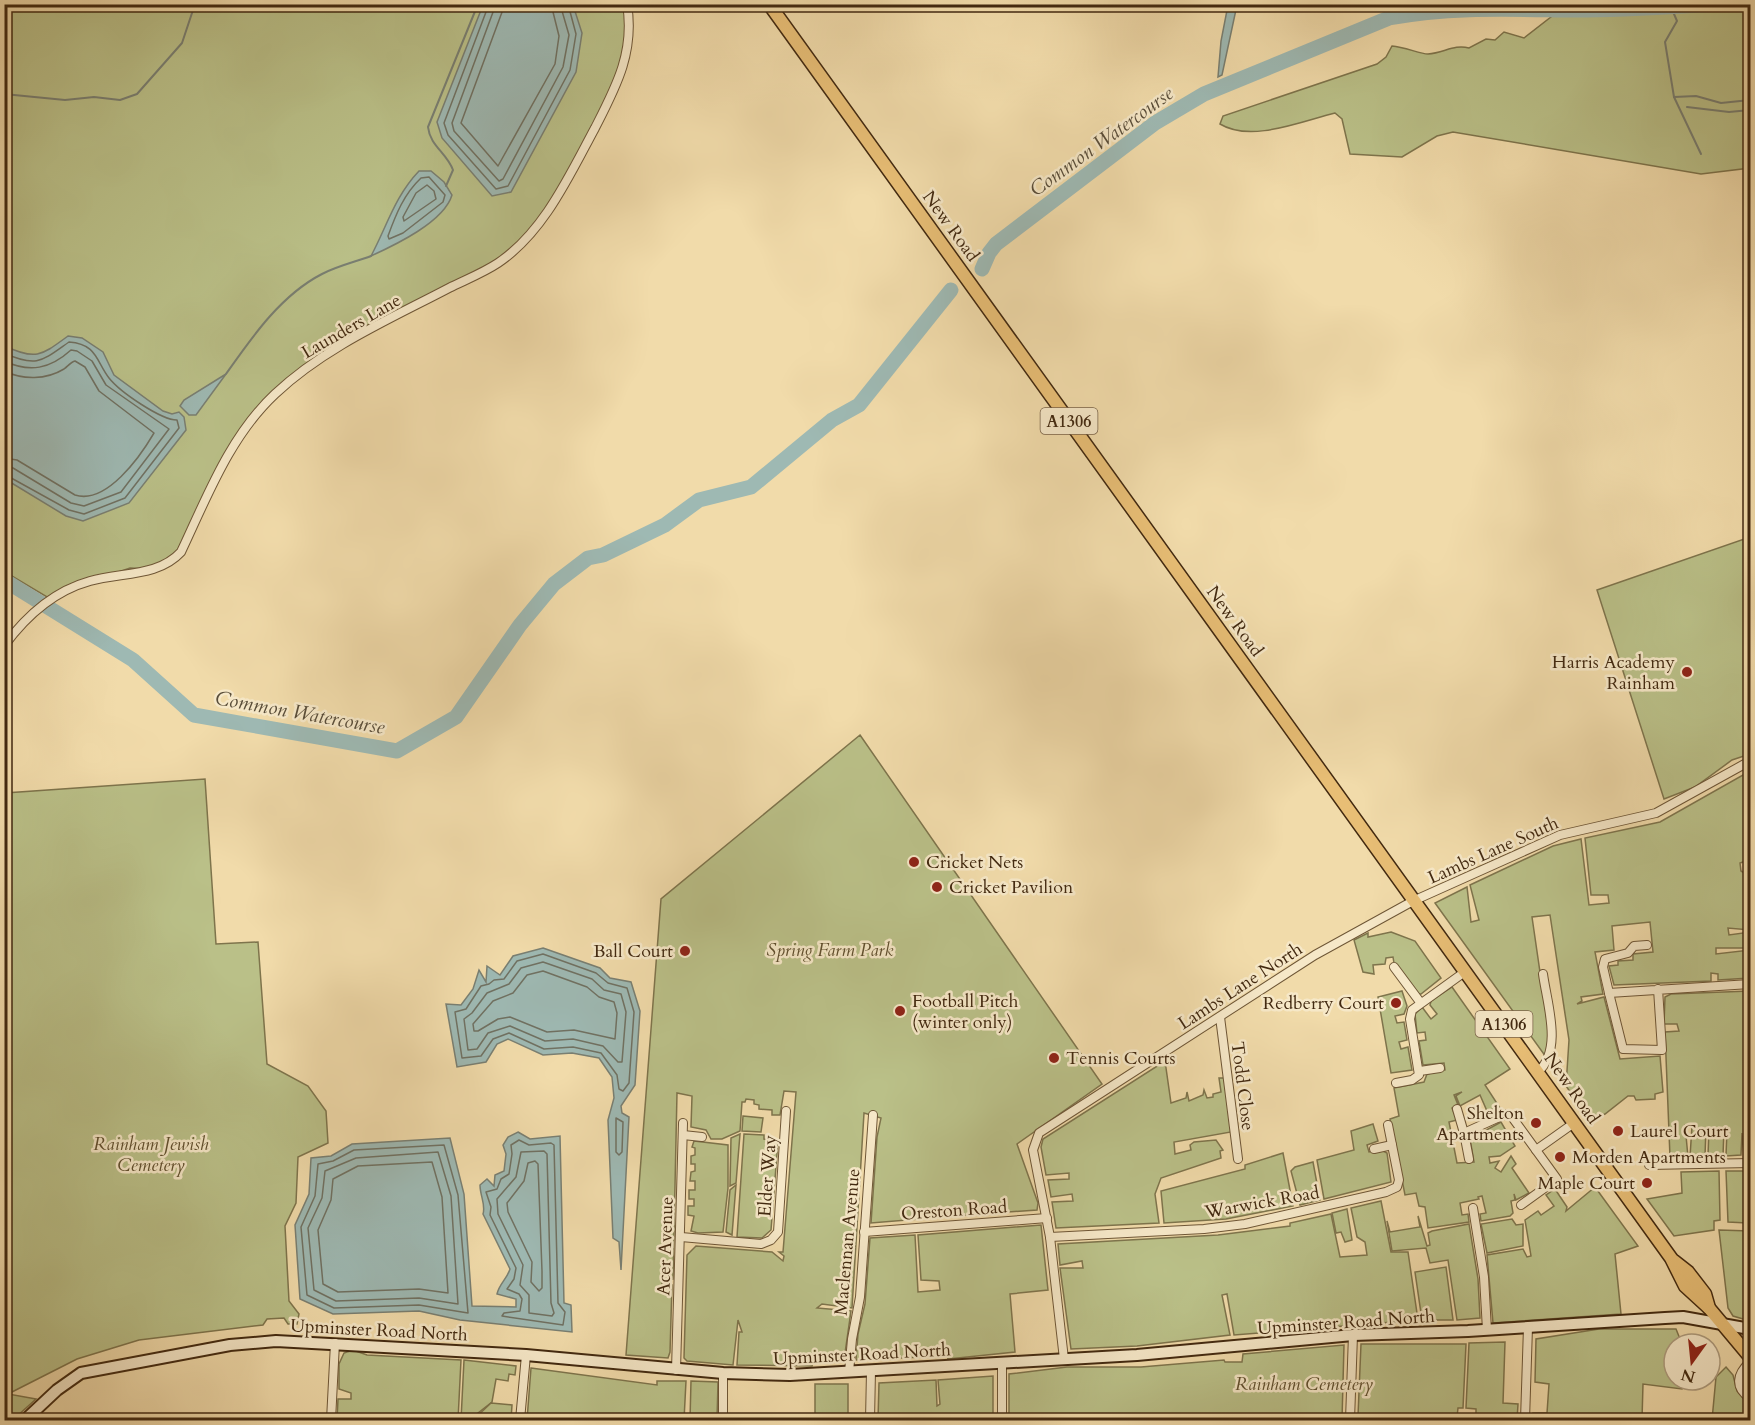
<svg xmlns="http://www.w3.org/2000/svg" width="1755" height="1425" viewBox="0 0 1755 1425" font-family="Cardo,serif">
  <rect width="100%" height="100%" fill="#f1dbaa"/>
  <filter id="stains"><feTurbulence type="fractalNoise" baseFrequency=".00333" numOctaves="4"/><feColorMatrix values="0 0 0 0 .2 0 0 0 0 .09 0 0 0 0 .02 0 0 0 .5 -.17"/></filter>
  <radialGradient id="worn" r=".72"><stop offset=".6" stop-color="#630" stop-opacity="0"/><stop offset="1" stop-color="#630" stop-opacity=".3"/></radialGradient>
  <g fill="#bac088" stroke="#7e744c" stroke-width="1.5">
    <path d="M5,5H627L625,66L557,199L526,238L498,263L352,339L275,394L230,451L181,552L154,569L130,568L47,597L5,572Z"/>
    <path d="M1750,5V168L1701,174L1453,132L1437,136L1402,157L1350,154L1342,119L1335,113C1302,121 1251,143 1220,124L1223,116L1377,64L1386,57L1392,46C1405,47 1420,54 1428,54C1444,53 1454,44 1469,48L1486,39L1495,40L1504,32L1524,38L1560,10Z"/>
    <path d="M1750,537V754L1732,760L1695,787L1664,799L1597,590Z"/>
    <path d="M860,735L1102,1084L1017,1144L1038,1203L1037,1210L994,1213L989,1210H980V1214L871,1223L877,1137L881,1118L864,1113L852,1308L822,1304L817,1308L851,1311L844,1360L813,1361L812,1366L737,1365L739,1332H742L738,1320L733,1365L687,1361L684,1358L687,1255L696,1246L772,1252L783,1261L784,1256L779,1252H783L796,1092L784,1091L780,1115H772V1110L759,1109V1105L754,1104V1100L746,1099L745,1102H742L740,1131L722,1139H711L706,1130L691,1127L692,1096L677,1093L673,1279H662V1284L672,1285L670,1352L668,1358L626,1355L661,899Z"/>
    <path d="M1750,771V873L1743,862L1740,863L1741,871L1749,876L1750,930L1728,928L1729,935L1750,932V948H1716V954L1750,950V978L1718,980V974L1711,973V981L1614,985L1609,966L1618,965V961L1633,960V954L1653,952L1650,922L1612,926L1614,950L1595,952L1603,994L1581,997L1582,1001L1577,1004L1604,997L1620,1059L1660,1056L1663,1092L1655,1094V1099L1636,1100L1634,1096H1628L1605,1114L1590,1120L1566,1086L1569,1040L1550,915L1532,917L1550,1041L1546,1057L1435,903L1467,887L1471,922L1479,920L1470,885L1553,846L1581,839L1589,905L1609,903L1608,895H1591L1585,838L1660,822Z"/>
    <path d="M205,779L216,944L258,942L267,1064L308,1086L326,1111L328,1143L298,1157L296,1203L285,1226L289,1301L299,1314L297,1324H288L284,1318L267,1319L263,1325L139,1340L77,1359L8,1394L36,1399L16,1417L5,1420V793Z"/>
    <path d="M1391,932L1415,941L1441,978L1421,994H1417L1394,963L1393,957L1386,958L1385,964L1373,965L1374,974L1363,972L1354,940L1368,933V937Z"/>
    <path d="M1452,987L1510,1069L1485,1085L1500,1108L1495,1111L1493,1109L1487,1111L1480,1095L1460,1106L1456,1096L1462,1092L1454,1095L1458,1105L1452,1108L1457,1120L1449,1122L1457,1163L1474,1162L1470,1139L1501,1122L1515,1146L1500,1156L1489,1157L1490,1163L1499,1161L1495,1168L1501,1172L1511,1156L1516,1164L1512,1168L1529,1193L1516,1200L1514,1194L1515,1200L1511,1201L1513,1213L1510,1216L1481,1221L1480,1214L1486,1213L1482,1196L1478,1197L1479,1199L1460,1203L1462,1215L1468,1214L1469,1222L1428,1228L1425,1207L1419,1206L1416,1193L1405,1195L1390,1119L1399,1116L1394,1088L1424,1082L1427,1074L1445,1070L1444,1063L1423,1065L1419,1041L1426,1040L1425,1032L1417,1033L1415,1014L1422,1007L1431,1019L1437,1014L1430,1005L1431,1001Z"/>
    <path d="M1402,991L1407,1006L1404,1014L1395,1016L1397,1023L1404,1022L1407,1040L1399,1042L1401,1049L1408,1047L1412,1070L1391,1073L1378,997Z"/>
    <path d="M1750,991V1155H1744L1742,1133L1741,1155L1726,1156L1727,1130L1724,1128L1723,1156H1708L1709,1128H1706L1705,1156L1690,1157L1692,1126L1685,1125L1688,1157H1670L1665,1032L1679,1031L1677,1024H1664L1665,997L1671,994Z"/>
    <path d="M1165,1061L1171,1103L1186,1098L1187,1092L1189,1101L1203,1095L1204,1090L1207,1098L1213,1097V1094L1221,1092L1219,1078H1224L1231,1132L1174,1142L1175,1154L1191,1150L1190,1145L1194,1142L1216,1140L1223,1150L1220,1151L1221,1158L1161,1178L1155,1194L1159,1223L1056,1228L1052,1202L1073,1201L1072,1194L1051,1197L1048,1180L1069,1179V1173L1046,1175L1041,1147L1043,1139Z"/>
    <path d="M743,1116L763,1118L761,1132L742,1131Z"/>
    <path d="M1373,1124L1378,1141L1367,1145L1369,1152L1381,1150L1387,1153L1391,1182L1324,1199L1317,1160L1354,1150L1351,1131Z"/>
    <path d="M740,1134L736,1183L730,1186L731,1138Z"/>
    <path d="M744,1134L764,1135V1139L778,1141L771,1230L762,1238L737,1237Z"/>
    <path d="M694,1141L728,1145V1188L723,1232L698,1233L691,1231L694,1216L688,1215V1206H694V1199H689V1190H695V1181H690L691,1172L695,1171V1164H691V1156L695,1155V1148L692,1147Z"/>
    <path d="M1283,1153L1293,1206L1226,1219L1164,1223L1161,1191L1245,1169V1165Z"/>
    <path d="M1313,1162L1320,1200L1300,1205L1291,1171L1295,1167Z"/>
    <path d="M1719,1171L1720,1220L1714,1221V1230L1674,1236L1647,1199L1682,1193L1681,1172Z"/>
    <path d="M1726,1171H1747V1223L1728,1222Z"/>
    <path d="M736,1185L732,1235L726,1232L730,1190Z"/>
    <path d="M1595,1187L1638,1246L1615,1254L1621,1314L1493,1323L1487,1255L1523,1249L1527,1257L1531,1256L1525,1220L1538,1211L1541,1215L1554,1206L1546,1195L1555,1189L1567,1207L1566,1211Z"/>
    <path d="M1381,1201L1391,1252H1408L1418,1320L1234,1335L1227,1294L1222,1295L1230,1335L1137,1346L1071,1349L1060,1268H1083L1082,1261L1060,1265L1058,1244L1218,1235L1290,1226V1223L1331,1214L1340,1257L1367,1255L1365,1242L1357,1237L1351,1208Z"/>
    <path d="M1347,1209L1352,1240L1345,1242L1341,1232L1336,1233L1332,1213Z"/>
    <path d="M1418,1216L1427,1246L1430,1245L1428,1233L1432,1231L1469,1224L1478,1279L1480,1318L1457,1320L1448,1260L1430,1263L1426,1248L1392,1251L1387,1221L1390,1232L1420,1227Z"/>
    <path d="M1512,1219L1516,1225L1523,1224V1246L1487,1253L1481,1224Z"/>
    <path d="M1041,1225L1048,1290L1010,1294L1015,1352L948,1359L947,1356L856,1360L858,1334L865,1304L870,1238L915,1235L918,1292L940,1290L939,1281L921,1280L918,1235Z"/>
    <path d="M1719,1230L1750,1231V1321L1733,1316L1728,1308Z"/>
    <path d="M1446,1267L1453,1320H1422L1415,1272Z"/>
    <path d="M1599,1329H1676L1682,1344H1674V1380H1683L1682,1389L1643,1384L1642,1420H1533V1413H1547L1549,1384L1535,1382L1536,1339Z"/>
    <path d="M1505,1342L1503,1403L1518,1404L1517,1420H1370L1369,1417L1358,1416L1361,1344H1466L1463,1408H1458L1457,1417L1476,1418V1409L1466,1408L1469,1343Z"/>
    <path d="M1344,1345L1342,1420H1009V1374L1067,1367H1141L1224,1360L1225,1362H1242L1243,1354Z"/>
    <path d="M353,1350L367,1355L461,1360L458,1420H337L338,1399H351V1393L339,1389V1364L344,1353Z"/>
    <path d="M464,1360L516,1366L515,1375L509,1374L508,1381L496,1379L492,1402L469,1420H461Z"/>
    <path d="M1726,1367L1733,1375L1737,1391L1750,1401V1420H1712L1716,1377Z"/>
    <path d="M531,1368L657,1385V1381H686L684,1420H527Z"/>
    <path d="M993,1376V1420H878L879,1383L936,1380L937,1406L940,1404L938,1380Z"/>
    <path d="M691,1381L718,1382L717,1420H690Z"/>
    <path d="M815,1384H848V1416H863V1420H815Z"/>
    <path d="M491,1403L512,1405L511,1420H473Z"/>
  </g>
  <g fill="#9eb9b3" stroke="#797f72" stroke-width="1.5">
    <path d="M483,5H573L582,33L576,72L511,192L492,196L442,138L437,122Z"/>
    <path d="M1228,5H1237L1222,75L1218,77L1221,41Z"/>
    <path d="M419,171H431L444,182L452,195C444,222 395,245 371,256C387,226 395,196 419,171Z"/>
    <path d="M68,336L82,338L103,352L114,375L163,411L172,414L179,412L184,417L186,430L129,503L83,521L66,516L5,479V346C36,361 42,355 68,336Z"/>
    <path d="M226,374L196,415H189L180,406L184,400Z"/>
    <path d="M543,948L600,968L610,978L631,982L640,1011L635,1085L621,1106L622,1113L629,1117L621,1270L619,1242L613,1238L608,1120L614,1098L612,1077L599,1058L572,1053L543,1055L508,1039L497,1044L486,1062L457,1067L446,1004L461,1005L473,989L479,970L486,982L487,966L500,975L513,956Z"/>
    <path d="M518,1132L530,1139L560,1136L564,1303L571,1305L572,1332L460,1320L419,1311L333,1314L300,1299L295,1225L309,1194L311,1158L331,1156L352,1144L450,1138L464,1194L472,1306L516,1307V1299L497,1294C499,1284 507,1279 510,1269L483,1214C486,1205 480,1196 480,1185L487,1179L494,1186L495,1175L504,1171L506,1154L503,1145L508,1137Z"/>
  </g>
  <g fill="none" stroke-linecap="round" stroke-linejoin="round">
    <g stroke="#707162" stroke-width="1.5">
      <path d="M489,4L444,123L448,135L496,189L508,186L570,70L576,34L568,4"/>
      <path d="M496,4L452,123L454,131L499,181L503,179L563,67L569,35L560,4"/>
      <path d="M505,4L461,123L498,166L555,64L559,36L551,4"/>
      <path d="M429,177L445,195L443,202L403,233L389,239L388,236C396,214 404,194 421,178Z"/>
      <path d="M427,185L434,191L436,199L404,221L403,217L416,193Z"/>
      <path d="M4,353C37,368 42,361 69,342C97,344 96,361 109,378C120,392 161,420 177,420L179,428L125,498L84,514L69,510L4,474"/>
      <path d="M4,361C30,373 50,369 71,350L77,351L92,361L106,385L169,429L121,492L84,506L71,503L13,468L4,467"/>
      <path d="M4,371C23,380 46,380 64,369C68,366 71,362 75,361L85,367L99,391L154,433C140,457 106,505 75,495L17,460L4,458"/>
      <path d="M543,954L596,973L608,983L627,988L634,1012L629,1083L623,1091L619,1089L617,1075L601,1053L573,1047L544,1049L509,1033L493,1039L481,1056L462,1058L455,1012L466,1009L481,986L489,984L494,980L504,979L517,961Z"/>
      <path d="M543,962L592,979L604,990L621,994L626,1012L622,1062H618L603,1046L573,1039L545,1041L510,1026L488,1033L477,1049L468,1050L464,1019L472,1013L487,993L509,984L521,968Z"/>
      <path d="M543,971L587,987L599,997L614,1002L617,1013L615,1039L574,1030L547,1032L510,1017L498,1019L478,1031H474L473,1024L493,1001L513,993L527,975Z"/>
      <path d="M616,1118L623,1122L622,1152L619,1155L616,1152Z"/>
      <path d="M519,1140L529,1145L551,1143L554,1145L558,1303L565,1312L563,1325L502,1316L504,1313L520,1311L522,1299L519,1294L507,1289L514,1279L516,1268L490,1215L491,1207L486,1192L497,1189L501,1179L509,1174L512,1154L511,1145Z"/>
      <path d="M444,1145L458,1195L468,1313L419,1305L334,1308L307,1295L301,1227L315,1196L318,1164L333,1161L354,1150Z"/>
      <path d="M544,1151L547,1154L551,1303L554,1313L552,1316L529,1313V1295L520,1285L523,1265L498,1214L497,1199L516,1177L521,1152Z"/>
      <path d="M438,1152L451,1196L458,1304L419,1298L336,1301L314,1290L308,1228L322,1198L325,1171L356,1158Z"/>
      <path d="M535,1161L538,1164L542,1271V1288L539,1291L531,1282L532,1262L508,1212L507,1203L524,1181L528,1163Z"/>
      <path d="M432,1162L442,1197L448,1293L419,1289L338,1292L323,1284L318,1230L331,1200L333,1179L358,1166Z"/>
    </g>
    <g stroke="#797f72" stroke-width="2">
      <path d="M1671,7L1677,21L1665,42L1674,97L1701,154"/>
      <path d="M4,94L65,100L94,97L120,100L137,94L182,43L195,4"/>
      <path d="M1674,97L1696,96L1721,103L1750,100"/>
      <path d="M1687,107L1729,112L1750,110"/>
      <path d="M446,186L453,170C447,153 430,146 428,127L478,4"/>
      <path d="M226,374C252,337 281,295 322,274C337,266 355,262 371,256"/>
    </g>
    <g stroke="#9eb9b3" stroke-width="15">
      <path d="M982,269L989,253L996,244L1155,123L1204,94L1389,18C1447,7 1504,9 1562,10C1614,11 1666,7 1718,4"/>
      <path d="M4,580L133,660L194,715L397,751L456,717L520,625L554,584L588,558L603,555L665,525L699,500L751,487L832,420L859,405L951,290"/>
    </g>
    <defs>
      <g id="street">
        <path d="M4,646C26,616 54,591 90,581C121,572 158,577 181,552C207,497 230,436 275,394C325,347 390,319 449,288C465,280 483,273 498,263C544,232 569,176 595,128C616,87 635,52 627,4"/>
        <path d="M1394,967L1420,1002"/>
        <path d="M1658,989L1662,1050L1623,1049L1609,993L1750,984"/>
        <path d="M1609,993L1603,967L1605,959L1628,953L1634,946L1647,945"/>
        <path d="M1220,1017L1238,1159"/>
        <path d="M1420,1071L1440,1068"/>
        <path d="M1538,1072C1563,1049 1547,1004 1543,974"/>
        <path d="M1396,1083L1412,1080L1419,1075L1410,1019L1412,1010L1466,971"/>
        <path d="M1457,1109L1464,1133"/>
        <path d="M683,1135L702,1137"/>
        <path d="M1374,1149L1392,1145"/>
        <path d="M1536,1150L1574,1123"/>
        <path d="M1469,1159L1464,1133L1506,1114L1512,1117L1557,1179L1521,1205"/>
        <path d="M1649,1165L1750,1163"/>
        <path d="M1473,1208L1484,1277L1487,1330"/>
        <path d="M864,1232L1047,1218"/>
        <path d="M681,1237L761,1244L771,1240L778,1232L786,1111"/>
        <path d="M1050,1237L1204,1229L1245,1224L1386,1192L1397,1187L1399,1180L1388,1125"/>
        <path d="M1064,1359L1050,1237L1033,1150L1039,1133L1315,955L1413,901L1560,835L1656,813L1750,761"/>
        <path d="M1750,1362C1737,1374 1734,1387 1750,1398"/>
        <path d="M676,1370L683,1123"/>
        <path d="M849,1372L852,1339L860,1297L873,1115"/>
        <path d="M331,1420L335,1343"/>
        <path d="M520,1420L526,1355"/>
        <path d="M723,1420V1373"/>
        <path d="M870,1420L871,1371"/>
        <path d="M1002,1420V1363"/>
        <path d="M1350,1420L1353,1335"/>
        <path d="M1525,1420L1528,1327"/>
      </g>
      <path id="secondary" d="M25,1420L57,1390L81,1373L230,1345L276,1341L526,1355L723,1373L790,1375L1137,1355L1353,1335L1468,1331L1665,1318L1683,1317L1750,1329"/>
      <g id="primary">
        <path d="M769,4L1671,1258L1685,1286L1709,1308"/>
        <path d="M1674,1261L1688,1272L1705,1294L1709,1308L1750,1357"/>
      </g>
    </defs>
    <use href="#street" stroke="#6e5636" stroke-width="10"/>
    <use href="#secondary" stroke="#422910" stroke-width="14"/>
    <use href="#primary" stroke="#422910" stroke-width="15"/>
    <use href="#street" stroke="#f6e8c8" stroke-width="8"/>
    <use href="#secondary" stroke="#f6e8c8" stroke-width="10"/>
    <use href="#primary" stroke="#e8be75" stroke-width="12"/>
  </g>
  <g fill="#8f2418" stroke="#f6e8c8" stroke-width="2">
    <circle cx="1687" cy="672" r="6"/>
    <circle cx="914" cy="862" r="6"/>
    <circle cx="937" cy="887" r="6"/>
    <circle cx="685" cy="951" r="6"/>
    <circle cx="1396" cy="1003" r="6"/>
    <circle cx="900" cy="1011" r="6"/>
    <circle cx="1054" cy="1058" r="6"/>
    <circle cx="1536" cy="1123" r="6"/>
    <circle cx="1618" cy="1131" r="6"/>
    <circle cx="1560" cy="1157" r="6"/>
    <circle cx="1647" cy="1183" r="6"/>
  </g>
  <g text-anchor="middle" stroke-width="5" stroke-linejoin="round" paint-order="stroke">
    <g fill="#f6e8c8" stroke="#786247" stroke-width="1.5">
      <rect x="1040.5" y="408" width="57" height="26" rx="4.5"/>
      <rect x="1475.5" y="1011" width="57" height="26" rx="4.5"/>
    </g>
    <g font-size="16" font-weight="bold" fill="#422910">
      <text x="1069" y="427">A1306</text>
      <text x="1504" y="1030">A1306</text>
    </g>
    <g font-size="18" fill="#422910" stroke="#f6e8c8">
      <text transform="translate(951 226) rotate(54)" y="6">New Road</text>
      <text transform="translate(351 326) rotate(-30)" y="6">Launders Lane</text>
      <text transform="translate(1235 621) rotate(54)" y="6">New Road</text>
      <text transform="translate(1493 850) rotate(-24)" y="6">Lambs Lane South</text>
      <text transform="translate(1240 986) rotate(-33)" y="6">Lambs Lane North</text>
      <text transform="translate(1243 1086) rotate(83)" y="6">Todd Close</text>
      <text transform="translate(1572 1088) rotate(55)" y="6">New Road</text>
      <text transform="translate(767 1176) rotate(-86)" y="6">Elder Way</text>
      <text transform="translate(1262 1202) rotate(-10)" y="6">Warwick Road</text>
      <text transform="translate(954 1210) rotate(-4)" y="6">Oreston Road</text>
      <text transform="translate(847 1242) rotate(-85)" y="6">Maclennan Avenue</text>
      <text transform="translate(665 1246) rotate(-88)" y="6">Acer Avenue</text>
      <text transform="translate(1346 1322) rotate(-4)" y="6">Upminster Road North</text>
      <text transform="translate(379 1330) rotate(3)" y="6">Upminster Road North</text>
      <text transform="translate(862 1354) rotate(-3)" y="6">Upminster Road North</text>
    </g>
    <g font-size="18" fill="#422910" stroke="#f6e8c8" text-anchor="start">
      <text x="1675" y="668" text-anchor="end">Harris Academy<tspan x="1675" dy="21">Rainham</tspan></text>
      <text x="926" y="868">Cricket Nets</text>
      <text x="949" y="893">Cricket Pavilion</text>
      <text x="673" y="957" text-anchor="end">Ball Court</text>
      <text x="912" y="1007">Football Pitch<tspan x="912" dy="21">(winter only)</tspan></text>
      <text x="1384" y="1009" text-anchor="end">Redberry Court</text>
      <text x="1066" y="1064">Tennis Courts</text>
      <text x="1524" y="1119" text-anchor="end">Shelton<tspan x="1524" dy="21">Apartments</tspan></text>
      <text x="1630" y="1137">Laurel Court</text>
      <text x="1572" y="1163">Morden Apartments</text>
      <text x="1635" y="1189" text-anchor="end">Maple Court</text>
    </g>
    <g font-size="18" font-style="italic" fill="#604f2e" stroke="#f6e8c8">
      <text x="830" y="956">Spring Farm Park</text>
      <text x="151" y="1150">Rainham Jewish<tspan x="151" dy="21">Cemetery</tspan></text>
      <text x="1304" y="1390">Rainham Cemetery</text>
    </g>
    <g font-size="20" font-style="italic" fill="#594d39" stroke="#f6e8c8">
      <text transform="translate(1101 141) rotate(-36)" y="7">Common Watercourse</text>
      <text transform="translate(300 712) rotate(10)" y="7">Common Watercourse</text>
    </g>
  </g>
  <rect width="1755" height="1425" fill="none" stroke="#f1dbaa" stroke-width="24"/>
  <rect x="6" y="6" width="1743" height="1413" fill="none" stroke="#422910" stroke-width="3"/>
  <rect x="12" y="12" width="1731" height="1401" fill="none" stroke="#422910" stroke-width="1.5"/>
  <g transform="translate(1692 1362) rotate(195)"><circle r="28" fill="#f6e8c8" stroke="#ae9c7e" stroke-width="1.5"/>
  <path d="M0-4.5L10 22L0 15L-10 22Z" fill="#8f2418"/>
  <text y="-9" font-size="16" font-weight="bold" text-anchor="middle" fill="#422910">N</text>
  </g>
  <rect width="100%" height="100%" filter="url(#stains)"/>
  <rect width="100%" height="100%" fill="url(#worn)"/>
</svg>
